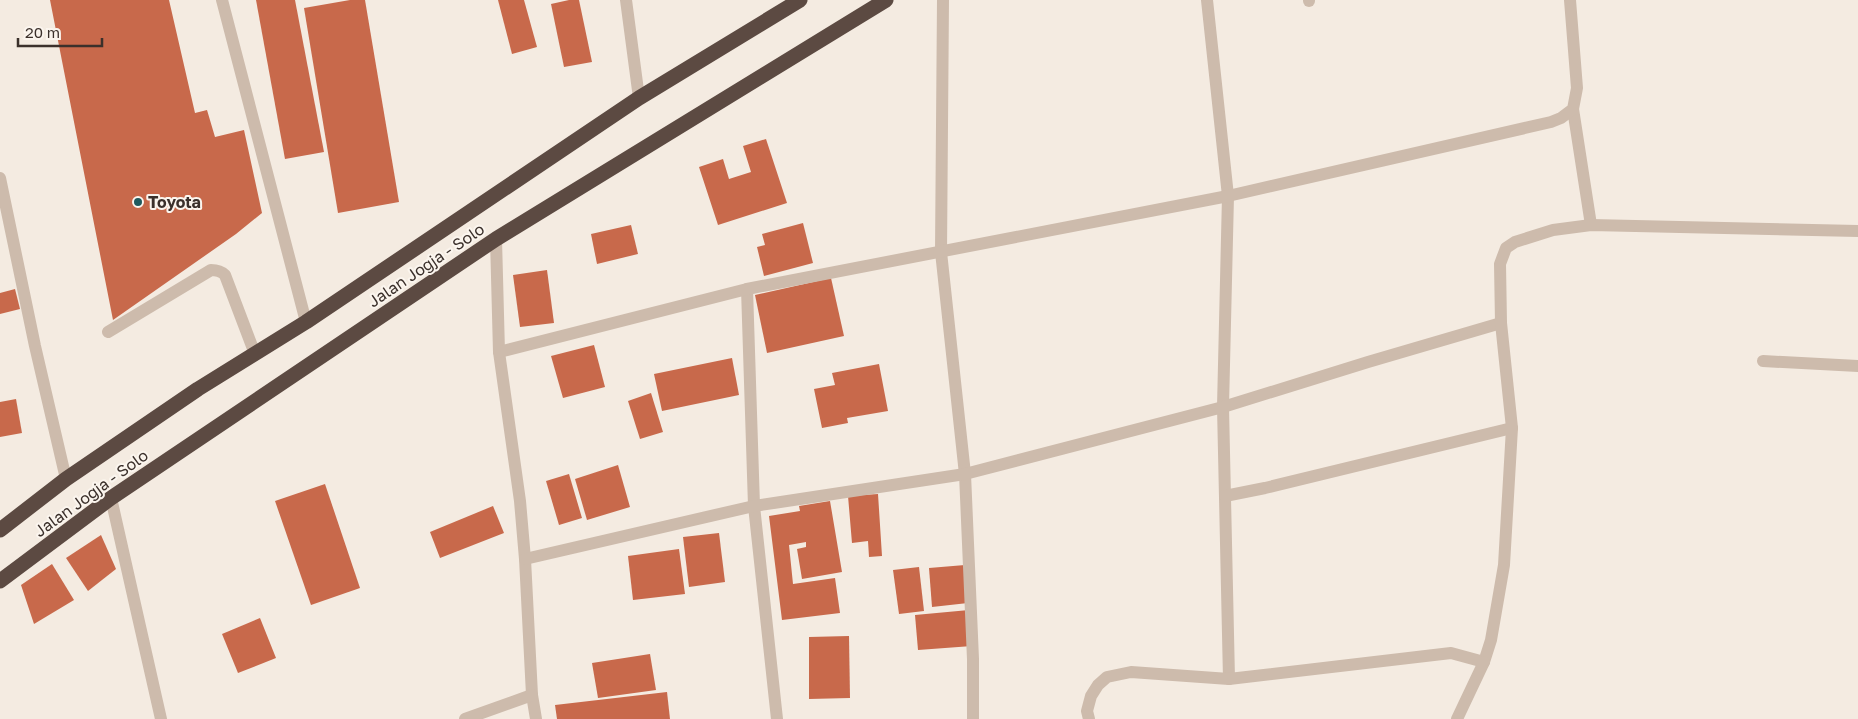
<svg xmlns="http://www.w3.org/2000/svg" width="1858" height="719" viewBox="0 0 1858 719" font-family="'Golos Text',sans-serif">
  <rect width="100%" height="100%" fill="#f4ebe1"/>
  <g fill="#c8694b">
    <path d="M50,0H169L195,113L207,110L215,137L244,130L262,213L236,234L113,320Z"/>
    <path d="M256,0H295L324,152L285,159Z"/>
    <path d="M350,0H365L399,202L338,213L304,8Z"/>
    <path d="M498,0H524L537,47L512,54Z"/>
    <path d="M569,0H579L592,62L564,67L551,4Z"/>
    <path d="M766,139L787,203L718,225L699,167L723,159L729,179L751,172L743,146Z"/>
    <path d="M803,223L813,263L764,276L757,247L765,245L762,234Z"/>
    <path d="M631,225L638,254L597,264L591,234Z"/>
    <path d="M547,270L554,323L520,327L513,275Z"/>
    <path d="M831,278L844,336L767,353L755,295Z"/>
    <path d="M15,289L20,309L0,314V293Z"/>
    <path d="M594,345L605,387L563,398L551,356Z"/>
    <path d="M732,358L739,395L662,411L654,374Z"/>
    <path d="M879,364L888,411L847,418L848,423L822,428L814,389L835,385L832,373Z"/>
    <path d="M651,393L663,432L640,439L628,401Z"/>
    <path d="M16,399L22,433L0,437V402Z"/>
    <path d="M618,465L630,507L587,520L575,479Z"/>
    <path d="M569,474L582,518L559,525L546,481Z"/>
    <path d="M325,484L360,588L311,605L275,501Z"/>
    <path d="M878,494L882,556L869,557L868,541L852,543L848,496Z"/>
    <path d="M830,501L842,572L802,579L797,549L806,547V542L789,545L793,584L835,578L840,613L782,620L769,516L800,511L799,506Z"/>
    <path d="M493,506L504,533L440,558L430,532Z"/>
    <path d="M719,533L725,582L689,587L683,537Z"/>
    <path d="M101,535L116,569L88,591L66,558Z"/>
    <path d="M679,549L685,594L633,600L628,556Z"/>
    <path d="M52,564L74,600L34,624L21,585Z"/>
    <path d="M965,565L968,603L932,607L929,568Z"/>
    <path d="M919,567L924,611L899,614L893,570Z"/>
    <path d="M969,610L972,646L918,650L915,615Z"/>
    <path d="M260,618L276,658L238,673L222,634Z"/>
    <path d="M849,636L850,698L809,699V637Z"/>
    <path d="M650,654L656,690L598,698L592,663Z"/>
    <path d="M667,692L670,719H557L555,705Z"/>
  </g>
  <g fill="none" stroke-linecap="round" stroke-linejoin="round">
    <g stroke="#cdbbac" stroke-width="12">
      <path d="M222,0L306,322"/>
      <path d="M108,332L211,270C217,270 221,271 225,275L255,354"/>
      <path d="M1763,361L1858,366"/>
    </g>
    <g stroke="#cdbbac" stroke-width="12">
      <path d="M626,0L639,98"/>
      <path d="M943,0L941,252L965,474L973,659V719"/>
      <path d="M1207,0L1228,196L1223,407L1229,679"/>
      <path d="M1309,0V1"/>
      <path d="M1573,109L1591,225"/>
      <path d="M0,178L35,346L66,479"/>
      <path d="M496,239L499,352L520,501L525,559L532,695L536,719"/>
      <path d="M747,289L754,506L777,719"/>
      <path d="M499,352L747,289L1228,196L1551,122L1561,118L1573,109L1577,88L1570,0"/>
      <path d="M1225,496L1265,488L1512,428"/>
      <path d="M111,498L161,719"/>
      <path d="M525,559L754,506L965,474L1223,407L1368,362L1501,323"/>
      <path d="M465,719L532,695"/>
      <path d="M1089,719L1087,711L1091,696L1098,685L1107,677L1131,672L1229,679L1451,653L1484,662L1491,640L1504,565L1512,428L1501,323L1500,264L1506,248L1515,242L1553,230L1591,225L1858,231"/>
      <path d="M1457,719L1484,662"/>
    </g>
    <g stroke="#5c4a42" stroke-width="15">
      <path d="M0,530L66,479L198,389L306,322L639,98L800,0"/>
      <path d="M0,581L111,498L496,239L886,0"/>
    </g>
  </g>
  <circle fill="#1f5a5e" stroke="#fbf5ee" stroke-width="2" cx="138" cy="202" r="5"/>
  <g text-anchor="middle" stroke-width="4" stroke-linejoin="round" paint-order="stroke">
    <g font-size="16" font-weight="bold" fill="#3b302b" stroke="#fbf5ee" text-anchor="start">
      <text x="148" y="208">Toyota</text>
    </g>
    <g font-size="16" fill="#3b302b" stroke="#fbf5ee">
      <text transform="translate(426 265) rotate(-34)" y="6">Jalan Jogja - Solo</text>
      <text transform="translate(91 493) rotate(-36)" y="6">Jalan Jogja - Solo</text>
    </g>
  </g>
  <path d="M18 38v8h84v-8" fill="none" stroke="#3b302b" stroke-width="2.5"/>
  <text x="25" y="38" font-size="15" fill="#3b302b" stroke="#fbf5ee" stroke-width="4" paint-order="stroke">20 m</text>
</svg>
